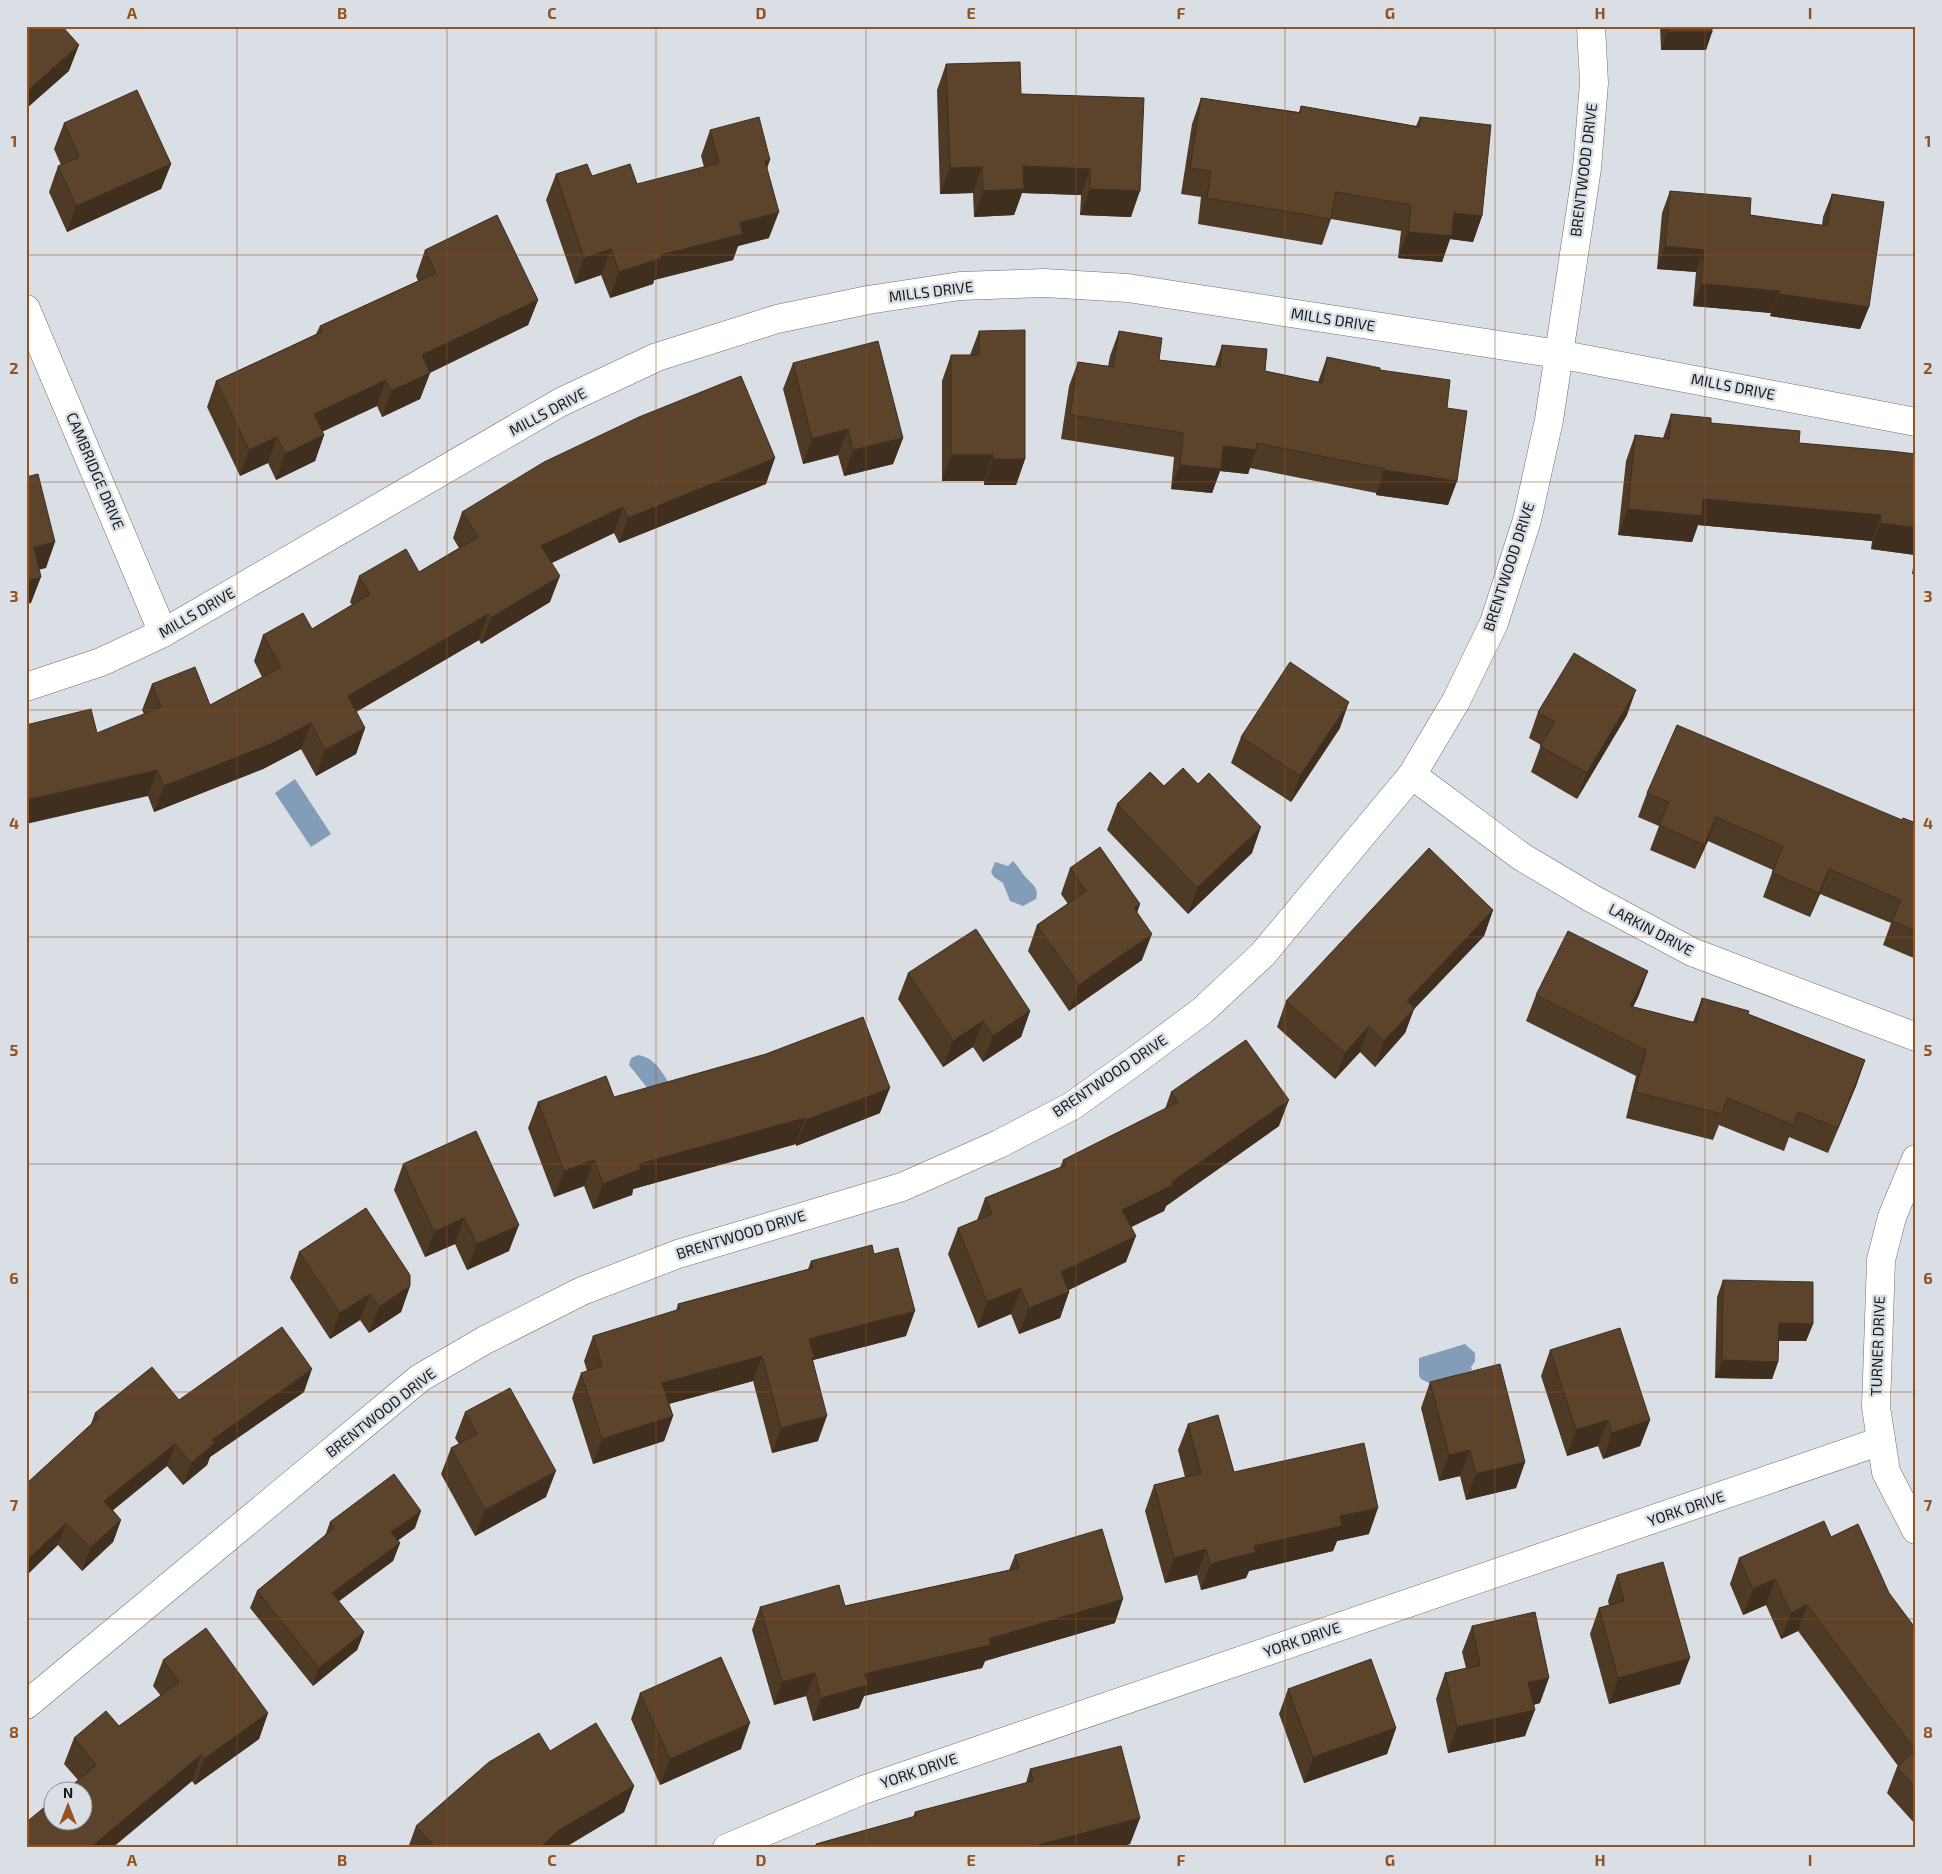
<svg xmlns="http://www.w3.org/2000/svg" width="1942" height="1874" viewBox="0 0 1942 1874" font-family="'Exo 2',sans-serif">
  <rect width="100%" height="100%" fill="#d9dfe5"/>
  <g fill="#839cb7">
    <path d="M295,779L331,834L311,847L275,793Z"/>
    <path d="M1013,861C1017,865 1020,870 1023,874C1030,883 1040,887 1036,899L1023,906L1010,901L1003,883L994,877L991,872L995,862L1008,866Z"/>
    <path d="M638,1055C657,1058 663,1075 673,1089L649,1090L629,1065L631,1058Z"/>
    <path d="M1465,1344L1475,1353V1361L1471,1367L1472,1370L1431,1384L1421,1379L1419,1375V1358Z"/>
  </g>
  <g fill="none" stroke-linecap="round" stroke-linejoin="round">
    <defs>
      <g id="minor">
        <path d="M26,309L163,633"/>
        <path d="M26,687L101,662L163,633L561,402L657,357L777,319L868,300L960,286L1044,283L1128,288L1558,354L1916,422"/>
        <path d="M1412,775L1522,857L1591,898L1692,952L1916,1037"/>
        <path d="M1916,1159L1892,1217L1881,1260L1876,1407L1886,1472L1916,1530"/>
        <path d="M26,1705L420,1378L485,1340L582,1291L678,1254L902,1187L999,1144L1072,1106L1135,1061L1202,1011L1263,954L1412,775L1456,701L1494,623L1527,520L1549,420L1587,168L1594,83L1591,26"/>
        <path d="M727,1848L863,1790L1881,1441"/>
      </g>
    </defs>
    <use href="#minor" stroke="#6b7176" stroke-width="29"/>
    <use href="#minor" stroke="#fff" stroke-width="28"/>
  </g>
  <g fill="#4f3a26">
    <path d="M1660,26H1712V32L1706,50H1661Z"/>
    <path d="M946,64L1021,94L1144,98L1131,217L1080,215L1081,195L1022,193L1014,215L974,217L973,193L940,194L937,90Z"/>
    <path d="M1201,98L1299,112L1301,106L1416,126L1420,117L1482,216L1473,242L1450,239L1442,262L1398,258L1401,231L1331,219L1322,245L1198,224L1201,197L1181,194L1192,124Z"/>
    <path d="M64,123L171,164L161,189L67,232L49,192L58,166L61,165L54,149Z"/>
    <path d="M710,130L767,168L769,238L738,246L733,260L654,280L653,284L610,298L601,275L575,284L546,200L556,174L592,176L637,184L704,167L701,156Z"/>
    <path d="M1670,191L1750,215L1822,225L1823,217L1832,194L1869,307L1860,329L1770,316L1771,313L1693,306L1696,272L1657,269L1662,213Z"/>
    <path d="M425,250L538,300L528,325L430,373L420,399L382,417L377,406L322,431L324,435L315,461L276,480L268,463L240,476L207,407L216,381L316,334L320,326L418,281L416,276Z"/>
    <path d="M979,331L1025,459L1016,485H984V481H942V381L951,355H970Z"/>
    <path d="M1119,331L1159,360L1215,366L1222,345L1265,371L1318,382L1327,357L1380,370L1447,408L1457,481L1448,505L1376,495V493L1250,468L1248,474L1220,471L1212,493L1171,489L1174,457L1061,439L1069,386L1078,362L1108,366L1110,356Z"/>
    <path d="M793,363L903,438L893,464L844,476L838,455L803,464L783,389Z"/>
    <path d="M1671,414L1799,443L1916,454V574H1912L1915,555L1871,549L1872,541L1698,525L1692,542L1618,535L1626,461L1635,435L1663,438Z"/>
    <path d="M766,484L619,543L614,533L552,563L550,602L481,644L479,640L356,712L365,728L356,754L316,776L301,749L263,769L154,812L148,796L144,714L142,710L152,684L210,705L262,677L254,661L263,635L312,629L352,605L350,602L359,576L419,572L459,548L453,538L462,512Z"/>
    <path d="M1538,712L1627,715L1577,799L1531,772L1541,745L1529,738Z"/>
    <path d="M1340,728L1291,802L1231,763L1241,737Z"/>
    <path d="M1164,786L1252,853L1188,914L1107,830L1117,804Z"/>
    <path d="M1647,793L1902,820L1916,823V959L1883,945L1891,923L1820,894L1810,917L1763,897L1773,870L1708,841L1695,869L1650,850L1659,826L1638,817Z"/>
    <path d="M1070,868L1140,904L1137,913L1142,960L1069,1011L1028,951L1037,925L1068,904L1061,894Z"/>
    <path d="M1493,910L1484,936L1414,1009L1405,1033L1375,1067L1360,1052L1335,1079L1277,1027L1286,1001Z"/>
    <path d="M1648,971L1638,997L1633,1007L1693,1022L1702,998L1748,1014L1865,1060L1856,1086L1828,1153L1789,1137L1784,1151L1719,1125L1713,1140L1626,1118L1636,1076L1526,1021L1536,995Z"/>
    <path d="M908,973L1030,1011L1021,1037L983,1062L973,1047L943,1067L898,999Z"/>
    <path d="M1171,1092L1279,1126L1166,1206L1164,1211L1131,1227L1126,1262L1069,1290V1292L1060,1318L1019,1334L1011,1314L978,1328L948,1254L958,1228L977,1220L985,1198L1060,1168L1063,1160L1165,1109Z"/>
    <path d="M614,1097L880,1113L796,1146V1144L633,1189L632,1195L593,1209L584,1186L554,1197L528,1128L538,1102Z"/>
    <path d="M403,1164L509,1251L467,1270L455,1244L425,1257L394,1190Z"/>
    <path d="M299,1252L410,1286L401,1312L369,1333L360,1320L330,1339L290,1278Z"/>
    <path d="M874,1254L906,1336L813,1360L818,1441L772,1453L753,1381L669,1404L673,1416L664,1441L593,1464L572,1398L581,1373L587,1371L584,1361L593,1336L676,1311L678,1304L808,1269L811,1261Z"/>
    <path d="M1723,1280L1813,1324L1806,1341H1779L1778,1362L1772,1379L1715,1378L1717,1297Z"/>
    <path d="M1550,1350L1650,1420L1640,1446L1603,1459L1598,1446L1567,1456L1541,1376Z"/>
    <path d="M1430,1382L1525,1462L1516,1488L1466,1500L1460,1476L1439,1481L1421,1408Z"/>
    <path d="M304,1392L210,1457L207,1465L183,1485L167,1466L113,1510L121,1520L113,1542L82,1571L58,1545L91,1424L95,1413L179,1400Z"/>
    <path d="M465,1412L546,1497L475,1536L441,1474L451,1448L459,1444L455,1438Z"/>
    <path d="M1188,1424L1234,1472L1369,1534L1337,1541L1333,1551L1249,1571L1246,1578L1201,1590L1197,1575L1165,1583L1145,1511L1154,1485L1185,1477L1178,1450Z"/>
    <path d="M330,1522L415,1528L398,1540L400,1543L393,1561L338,1601L364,1632L357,1650L313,1686L250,1608L257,1591L325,1536Z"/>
    <path d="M1831,1537L1889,1593L1916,1629V1825L1887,1793L1897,1767L1898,1766L1798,1631L1781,1639L1766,1605L1743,1615L1730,1584L1739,1558Z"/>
    <path d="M1015,1555L1115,1623L985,1661L982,1668L864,1696L859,1708L813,1721L806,1696L774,1705L752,1630L760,1607L845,1606L1009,1570Z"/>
    <path d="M1617,1575L1680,1684L1609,1704L1590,1634L1599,1608L1609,1605L1608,1601Z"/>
    <path d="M1472,1626L1540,1703L1534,1705L1525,1736L1448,1753L1436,1699L1445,1673L1466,1668L1462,1652Z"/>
    <path d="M163,1660L268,1713L259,1739L195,1785L192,1781L112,1848H26L78,1780L64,1764L74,1738L119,1726L161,1696L153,1686Z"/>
    <path d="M1288,1689L1396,1728L1387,1754L1304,1783L1279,1714Z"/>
    <path d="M640,1693L741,1749L660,1785L631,1719Z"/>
    <path d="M550,1751L634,1786L624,1812L564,1848H408L416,1826Z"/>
    <path d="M1030,1769L1140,1818L1130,1844L1115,1848H814L816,1844L913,1817L915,1812L1026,1783Z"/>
  </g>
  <g fill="#402f1f">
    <path d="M1667,32H1712L1706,50H1661Z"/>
    <path d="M79,45L69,71L26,109V92Z"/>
    <path d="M770,160L761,186L765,161Z"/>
    <path d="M171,164L161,189L67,232L76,206Z"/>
    <path d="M1023,166L1090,169L1081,195L1022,193L1014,215L974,217L983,191Z"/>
    <path d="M982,167L973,193L940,194L950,168Z"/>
    <path d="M1090,189L1140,191L1131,217L1080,215Z"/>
    <path d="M779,212L769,238L738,246L733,260L654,280L653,284L610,298L619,272L740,223Z"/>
    <path d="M1454,213L1482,216L1473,242L1450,239L1442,262L1398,258L1408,232Z"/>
    <path d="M1665,246L1704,250L1696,272L1657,269Z"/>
    <path d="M611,249L601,275L575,284L584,258Z"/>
    <path d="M1701,284L1779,291L1771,313L1693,306Z"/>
    <path d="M1779,294L1869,307L1860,329L1770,316Z"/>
    <path d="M538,300L528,325L412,381L422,355Z"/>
    <path d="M430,373L420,399L382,417L391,391Z"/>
    <path d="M386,380L377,406L305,440L314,414Z"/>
    <path d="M848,429L838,455L803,464L812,439Z"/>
    <path d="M324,435L315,461L276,480L285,454Z"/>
    <path d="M277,437L268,463L240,476L249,450Z"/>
    <path d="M903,438L893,464L844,476L853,450Z"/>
    <path d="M1223,446L1256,450L1248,474L1220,471L1212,493L1171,489L1180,465Z"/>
    <path d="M951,455H993L984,481H942Z"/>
    <path d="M775,458L766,484L619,543L628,518Z"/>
    <path d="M993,459H1025L1016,485H984Z"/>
    <path d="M1384,470L1457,481L1448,505L1376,495Z"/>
    <path d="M1703,499L1881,515L1872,541L1698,525L1692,542L1618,535L1628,509Z"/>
    <path d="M623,507L614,533L532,572L541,546Z"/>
    <path d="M1880,523L1916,528L1915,555L1871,549Z"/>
    <path d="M55,542L46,568L26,573L34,547Z"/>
    <path d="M1916,565V574H1912Z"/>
    <path d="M560,576L550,602L481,644L491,618Z"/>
    <path d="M41,577L31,603L26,604V581Z"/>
    <path d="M488,614L479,640L339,722L348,696Z"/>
    <path d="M1636,690L1627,715L1577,799L1587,773Z"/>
    <path d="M1349,702L1340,728L1291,802L1300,776Z"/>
    <path d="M311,723L301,749L263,769L154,812L164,786Z"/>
    <path d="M365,728L356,754L316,776L325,750Z"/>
    <path d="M157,770L148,796L26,824V800Z"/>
    <path d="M1716,817L1708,841L1695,869L1704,845Z"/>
    <path d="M1261,827L1252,853L1188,914L1197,888Z"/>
    <path d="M1829,869L1820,894L1810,917L1819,893Z"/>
    <path d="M1140,904L1130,930L1134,908Z"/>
    <path d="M1493,910L1484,936L1414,1009L1405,1033L1375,1067L1384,1041L1407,1001Z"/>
    <path d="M1152,934L1142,960L1069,1011L1079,985Z"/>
    <path d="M1648,971L1638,997L1620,1032L1630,1006Z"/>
    <path d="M1030,1011L1021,1037L983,1062L993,1036Z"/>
    <path d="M983,1021L973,1047L943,1067L953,1041Z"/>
    <path d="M1369,1026L1360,1052L1335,1079L1345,1053Z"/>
    <path d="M1865,1060L1856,1086L1828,1153L1838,1128Z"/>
    <path d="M890,1088L880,1113L796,1146L806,1120Z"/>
    <path d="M1289,1100L1279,1126L1166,1206L1164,1211L1113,1236L1122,1210L1172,1182Z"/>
    <path d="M1798,1112L1789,1137L1784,1151L1793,1125Z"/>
    <path d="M805,1118L796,1144L633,1189L632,1195L593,1209L603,1184L639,1164Z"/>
    <path d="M594,1160L584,1186L554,1197L564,1171Z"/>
    <path d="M464,1218L455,1244L425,1257L434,1232Z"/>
    <path d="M519,1225L509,1251L467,1270L477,1244Z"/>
    <path d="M1136,1236L1126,1262L1052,1298L1061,1272Z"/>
    <path d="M410,1286L401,1312L369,1333L379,1307Z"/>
    <path d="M1021,1288L1011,1314L978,1328L987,1302Z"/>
    <path d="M1069,1292L1060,1318L1019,1334L1029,1308Z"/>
    <path d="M370,1294L360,1320L330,1339L340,1313Z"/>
    <path d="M915,1311L906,1336L813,1360L805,1382L809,1339Z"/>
    <path d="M1779,1323L1813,1324L1806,1341L1773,1340Z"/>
    <path d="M762,1356L753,1381L653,1408L662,1383Z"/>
    <path d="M1722,1360L1778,1362L1772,1379L1715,1378Z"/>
    <path d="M312,1369L304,1392L210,1457L207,1465L183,1485L191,1463L212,1440Z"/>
    <path d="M673,1416L664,1441L593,1464L602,1439Z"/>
    <path d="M827,1416L818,1441L772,1453L781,1428Z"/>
    <path d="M1608,1420L1598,1446L1567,1456L1576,1430Z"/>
    <path d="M1650,1420L1640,1446L1603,1459L1612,1433Z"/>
    <path d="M175,1444L167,1466L96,1524L104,1501Z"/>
    <path d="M1470,1450L1460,1476L1439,1481L1449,1455Z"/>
    <path d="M1525,1462L1516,1488L1466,1500L1476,1474Z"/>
    <path d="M556,1471L546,1497L475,1536L485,1510Z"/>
    <path d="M1378,1508L1369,1534L1337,1541L1333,1551L1249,1571L1246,1578L1201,1590L1210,1564L1254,1546L1340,1516Z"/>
    <path d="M421,1511L415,1528L385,1550L391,1532Z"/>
    <path d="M121,1520L113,1542L82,1571L90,1548Z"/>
    <path d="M66,1523L58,1545L26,1576V1561Z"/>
    <path d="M400,1543L393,1561L326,1611L332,1593Z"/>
    <path d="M1206,1549L1197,1575L1165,1583L1174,1558Z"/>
    <path d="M1775,1579L1766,1605L1743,1615L1753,1589Z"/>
    <path d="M1123,1599L1115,1623L985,1661L982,1668L864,1696L859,1708L813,1721L821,1698L864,1674L989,1639Z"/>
    <path d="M1807,1605L1798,1631L1781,1639L1791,1613Z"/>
    <path d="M364,1632L357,1650L313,1686L319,1668Z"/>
    <path d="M1690,1658L1680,1684L1609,1704L1618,1678Z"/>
    <path d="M815,1673L806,1696L774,1705L782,1682Z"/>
    <path d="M1549,1678L1540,1703L1519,1708L1528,1682Z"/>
    <path d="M1535,1710L1525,1736L1448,1753L1457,1727Z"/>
    <path d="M268,1713L259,1739L195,1785L204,1759Z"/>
    <path d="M750,1723L741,1749L660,1785L670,1759Z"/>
    <path d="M1396,1728L1387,1754L1304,1783L1313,1757Z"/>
    <path d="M201,1755L192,1781L112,1848H90Z"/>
    <path d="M634,1786L624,1812L564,1848H540L559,1830Z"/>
    <path d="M1140,1818L1130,1844L1115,1848H1027Z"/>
  </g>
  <g fill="#5c432c" stroke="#402f1f">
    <path d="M26,26H62L79,45L26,92Z"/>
    <rect x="1667" y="26" width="45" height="6"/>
    <path d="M1020,62L1021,94L1144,98L1140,191L1090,189V169L1023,166L1024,189L983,191L982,167L950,168L946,64Z"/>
    <path d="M137,90L171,164L76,206L58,166L79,157L64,123Z"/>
    <path d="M1201,98L1300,113L1301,106L1419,127L1420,117L1491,125L1482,216L1454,213L1452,236L1408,232L1411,205L1336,192L1331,219L1207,198L1211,171L1190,168Z"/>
    <path d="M759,117L770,160L765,161L779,212L740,223L743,234L661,255L662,258L619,272L611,249L584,258L556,174L587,164L592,176L630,164L637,184L719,163L710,130Z"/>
    <path d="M1670,191L1751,198L1750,215L1827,226L1832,194L1884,202L1869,307L1779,294V291L1701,284L1704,250L1665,246Z"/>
    <path d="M497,215L538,300L422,355L430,373L391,391L386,380L314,414L324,435L285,454L277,437L249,450L216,381L322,332L320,326L436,273L425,250Z"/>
    <path d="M1025,330V459H993V455H951V355H979V331Z"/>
    <path d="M1119,331L1162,338L1159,360L1220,367L1222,345L1267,349L1265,371L1322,383L1327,357L1380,368V370L1450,380L1447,408L1467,411L1457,481L1384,470L1385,469L1257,443L1256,450L1223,446L1221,469L1180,465L1183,433L1070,415L1078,362L1113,367Z"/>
    <path d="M878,341L903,438L853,450L848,429L812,439L793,363Z"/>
    <path d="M741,376L775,458L628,518L623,507L541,546L560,576L491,618L488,614L348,696L365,728L325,750L311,723L273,743L164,786L157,770L26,800V725L91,709L97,733L161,707L152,684L195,667L210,705L281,667L263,635L303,613L312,629L370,594L359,576L406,549L419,572L478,537L462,512L544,462L639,417Z"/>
    <path d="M1671,414L1711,418V423L1800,431L1799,443L1890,451L1916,454V528L1880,523L1881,515L1703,499L1702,516L1628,509L1635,435L1669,439Z"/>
    <path d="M38,474L55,542L34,547L41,577L26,581V477Z"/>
    <path d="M1574,653L1636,690L1587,773L1540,746L1555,722L1538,712Z"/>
    <path d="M1290,662L1349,702L1300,776L1241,737Z"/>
    <path d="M1677,725L1902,820L1903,818L1916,823V931L1892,921L1901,900L1829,869L1819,893L1772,873L1783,846L1716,817L1704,845L1659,825L1669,802L1647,793Z"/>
    <path d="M1183,768L1198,784L1209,773L1261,827L1197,888L1117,804L1150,772L1164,786Z"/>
    <path d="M1100,847L1140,904L1134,908L1152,934L1079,985L1037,925L1086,891L1070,868Z"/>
    <path d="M1429,848L1493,910L1407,1001L1415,1008L1384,1041L1369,1026L1345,1053L1286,1001Z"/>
    <path d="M976,929L1030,1011L993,1036L983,1021L953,1041L908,973Z"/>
    <path d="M1568,931L1648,971L1630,1006L1696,1023L1702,998L1749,1011L1748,1014L1865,1060L1838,1128L1798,1112L1793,1125L1727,1098L1722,1114L1635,1092L1646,1050L1536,995Z"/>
    <path d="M863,1017L890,1088L806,1120L805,1118L639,1164L641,1169L603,1184L594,1160L564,1171L538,1102L606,1076L614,1097L766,1054Z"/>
    <path d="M1246,1040L1289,1100L1172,1182L1173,1185L1122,1210L1136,1236L1061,1272L1069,1292L1029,1308L1021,1288L987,1302L958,1228L992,1214L985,1198L1066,1165L1063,1160L1178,1102L1171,1092Z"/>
    <path d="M476,1131L519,1225L477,1244L464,1218L434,1232L403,1164Z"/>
    <path d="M366,1208L410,1275V1286L379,1307L370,1294L340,1313L299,1252Z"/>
    <path d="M872,1245L874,1254L898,1248L915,1311L809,1339L814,1357L812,1358L827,1416L781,1428L762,1356L662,1383L673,1416L602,1439L581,1373L602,1366L593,1336L680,1309L678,1304L813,1268L811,1261Z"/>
    <path d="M1723,1280L1813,1282V1324L1779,1323L1778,1362L1722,1360Z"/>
    <path d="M282,1327L312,1369L212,1440L215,1443L191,1463L175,1444L104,1501L121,1520L90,1548L66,1523L26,1561V1484L99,1417L95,1413L152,1367L179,1400Z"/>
    <path d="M1620,1328L1650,1420L1612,1433L1608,1420L1576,1430L1550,1350Z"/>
    <path d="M1500,1364L1525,1462L1476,1474L1470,1450L1449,1455L1430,1382Z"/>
    <path d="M510,1388L556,1471L485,1510L451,1448L477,1434L465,1412Z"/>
    <path d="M1218,1415L1234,1472L1364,1443L1378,1508L1340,1516L1342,1526L1254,1546L1256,1552L1210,1564L1206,1549L1174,1558L1154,1485L1201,1473L1188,1424Z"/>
    <path d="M394,1474L421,1511L391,1532L400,1543L332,1593L364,1632L319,1668L257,1591L334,1528L330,1522Z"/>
    <path d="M1824,1521L1831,1537L1858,1524L1889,1593L1916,1629V1789L1897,1767L1915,1750L1807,1605L1791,1613L1775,1579L1753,1589L1739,1558Z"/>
    <path d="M1102,1529L1123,1599L989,1639L991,1645L864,1674L868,1685L821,1698L815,1673L782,1682L760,1607L839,1585L845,1606L1019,1568L1015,1555Z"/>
    <path d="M1663,1562L1690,1658L1618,1678L1599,1608L1624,1601L1617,1575Z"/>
    <path d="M1535,1612L1549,1678L1528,1682L1535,1710L1457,1727L1445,1673L1480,1665L1472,1626Z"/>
    <path d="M206,1628L268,1713L204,1759L201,1755L90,1848H26V1817L29,1820L52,1801V1822H82V1792H64L96,1765L74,1738L106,1711L119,1726L179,1682L163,1660Z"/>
    <path d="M721,1657L750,1723L670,1759L640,1693Z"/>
    <path d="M1371,1659L1396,1728L1313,1757L1288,1689Z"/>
    <path d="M596,1723L634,1786L559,1830L540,1848H436L416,1826L489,1762L539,1733L550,1751Z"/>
    <path d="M1121,1746L1140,1818L1027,1848H817L816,1844L916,1816L915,1812L1033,1781L1030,1769Z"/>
  </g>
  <path fill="none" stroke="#945220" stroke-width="1" stroke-opacity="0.55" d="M237,26V1848M447,26V1848M656,26V1848M866,26V1848M1076,26V1848M1285,26V1848M1495,26V1848M1705,26V1848M26,255H1916M26,482H1916M26,710H1916M26,937H1916M26,1164H1916M26,1392H1916M26,1619H1916"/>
  <g text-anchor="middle" stroke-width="5" stroke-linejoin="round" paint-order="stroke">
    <g font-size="15" fill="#16181a" stroke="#d9dfe5">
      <text transform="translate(1584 170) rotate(-83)" y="5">BRENTWOOD DRIVE</text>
      <text transform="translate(931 292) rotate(-7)" y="5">MILLS DRIVE</text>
      <text transform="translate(1333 320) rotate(9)" y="5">MILLS DRIVE</text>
      <text transform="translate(1733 387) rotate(11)" y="5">MILLS DRIVE</text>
      <text transform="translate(548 412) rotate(-28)" y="5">MILLS DRIVE</text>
      <text transform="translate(95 471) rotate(67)" y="5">CAMBRIDGE DRIVE</text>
      <text transform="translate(1509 567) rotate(-72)" y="5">BRENTWOOD DRIVE</text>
      <text transform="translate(197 613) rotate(-30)" y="5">MILLS DRIVE</text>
      <text transform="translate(1651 930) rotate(28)" y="5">LARKIN DRIVE</text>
      <text transform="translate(1110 1076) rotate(-34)" y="5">BRENTWOOD DRIVE</text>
      <text transform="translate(741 1235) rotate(-17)" y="5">BRENTWOOD DRIVE</text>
      <text transform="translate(1878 1346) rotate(-88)" y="5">TURNER DRIVE</text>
      <text transform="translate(381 1413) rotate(-38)" y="5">BRENTWOOD DRIVE</text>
      <text transform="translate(1686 1509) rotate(-19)" y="5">YORK DRIVE</text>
      <text transform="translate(1302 1640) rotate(-19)" y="5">YORK DRIVE</text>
      <text transform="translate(919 1771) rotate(-19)" y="5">YORK DRIVE</text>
    </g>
  </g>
  <rect width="1942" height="1874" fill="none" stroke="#d9dfe5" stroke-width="55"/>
  <g transform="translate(68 1806)"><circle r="24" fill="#d9dfe5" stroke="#8b8f94"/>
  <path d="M0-4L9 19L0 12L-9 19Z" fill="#945220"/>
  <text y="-8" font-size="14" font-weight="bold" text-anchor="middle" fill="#16181a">N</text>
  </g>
  <rect x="28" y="28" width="1886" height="1818" fill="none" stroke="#945220" stroke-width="2"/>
  <g font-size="16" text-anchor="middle" font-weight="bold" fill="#945220">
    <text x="132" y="19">A</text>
    <text x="342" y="19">B</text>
    <text x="552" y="19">C</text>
    <text x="761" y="19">D</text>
    <text x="971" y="19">E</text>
    <text x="1181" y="19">F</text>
    <text x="1390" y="19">G</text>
    <text x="1600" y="19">H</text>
    <text x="1810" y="19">I</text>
    <text x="14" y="147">1</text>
    <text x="1928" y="147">1</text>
    <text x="14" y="374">2</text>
    <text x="1928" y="374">2</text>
    <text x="14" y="602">3</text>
    <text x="1928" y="602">3</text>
    <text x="14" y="829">4</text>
    <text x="1928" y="829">4</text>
    <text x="14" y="1056">5</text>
    <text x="1928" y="1056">5</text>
    <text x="14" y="1284">6</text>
    <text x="1928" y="1284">6</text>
    <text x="14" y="1511">7</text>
    <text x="1928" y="1511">7</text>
    <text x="14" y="1738">8</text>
    <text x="1928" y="1738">8</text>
    <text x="132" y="1866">A</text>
    <text x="342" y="1866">B</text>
    <text x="552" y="1866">C</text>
    <text x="761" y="1866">D</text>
    <text x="971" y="1866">E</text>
    <text x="1181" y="1866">F</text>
    <text x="1390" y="1866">G</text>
    <text x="1600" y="1866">H</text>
    <text x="1810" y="1866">I</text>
  </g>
</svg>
